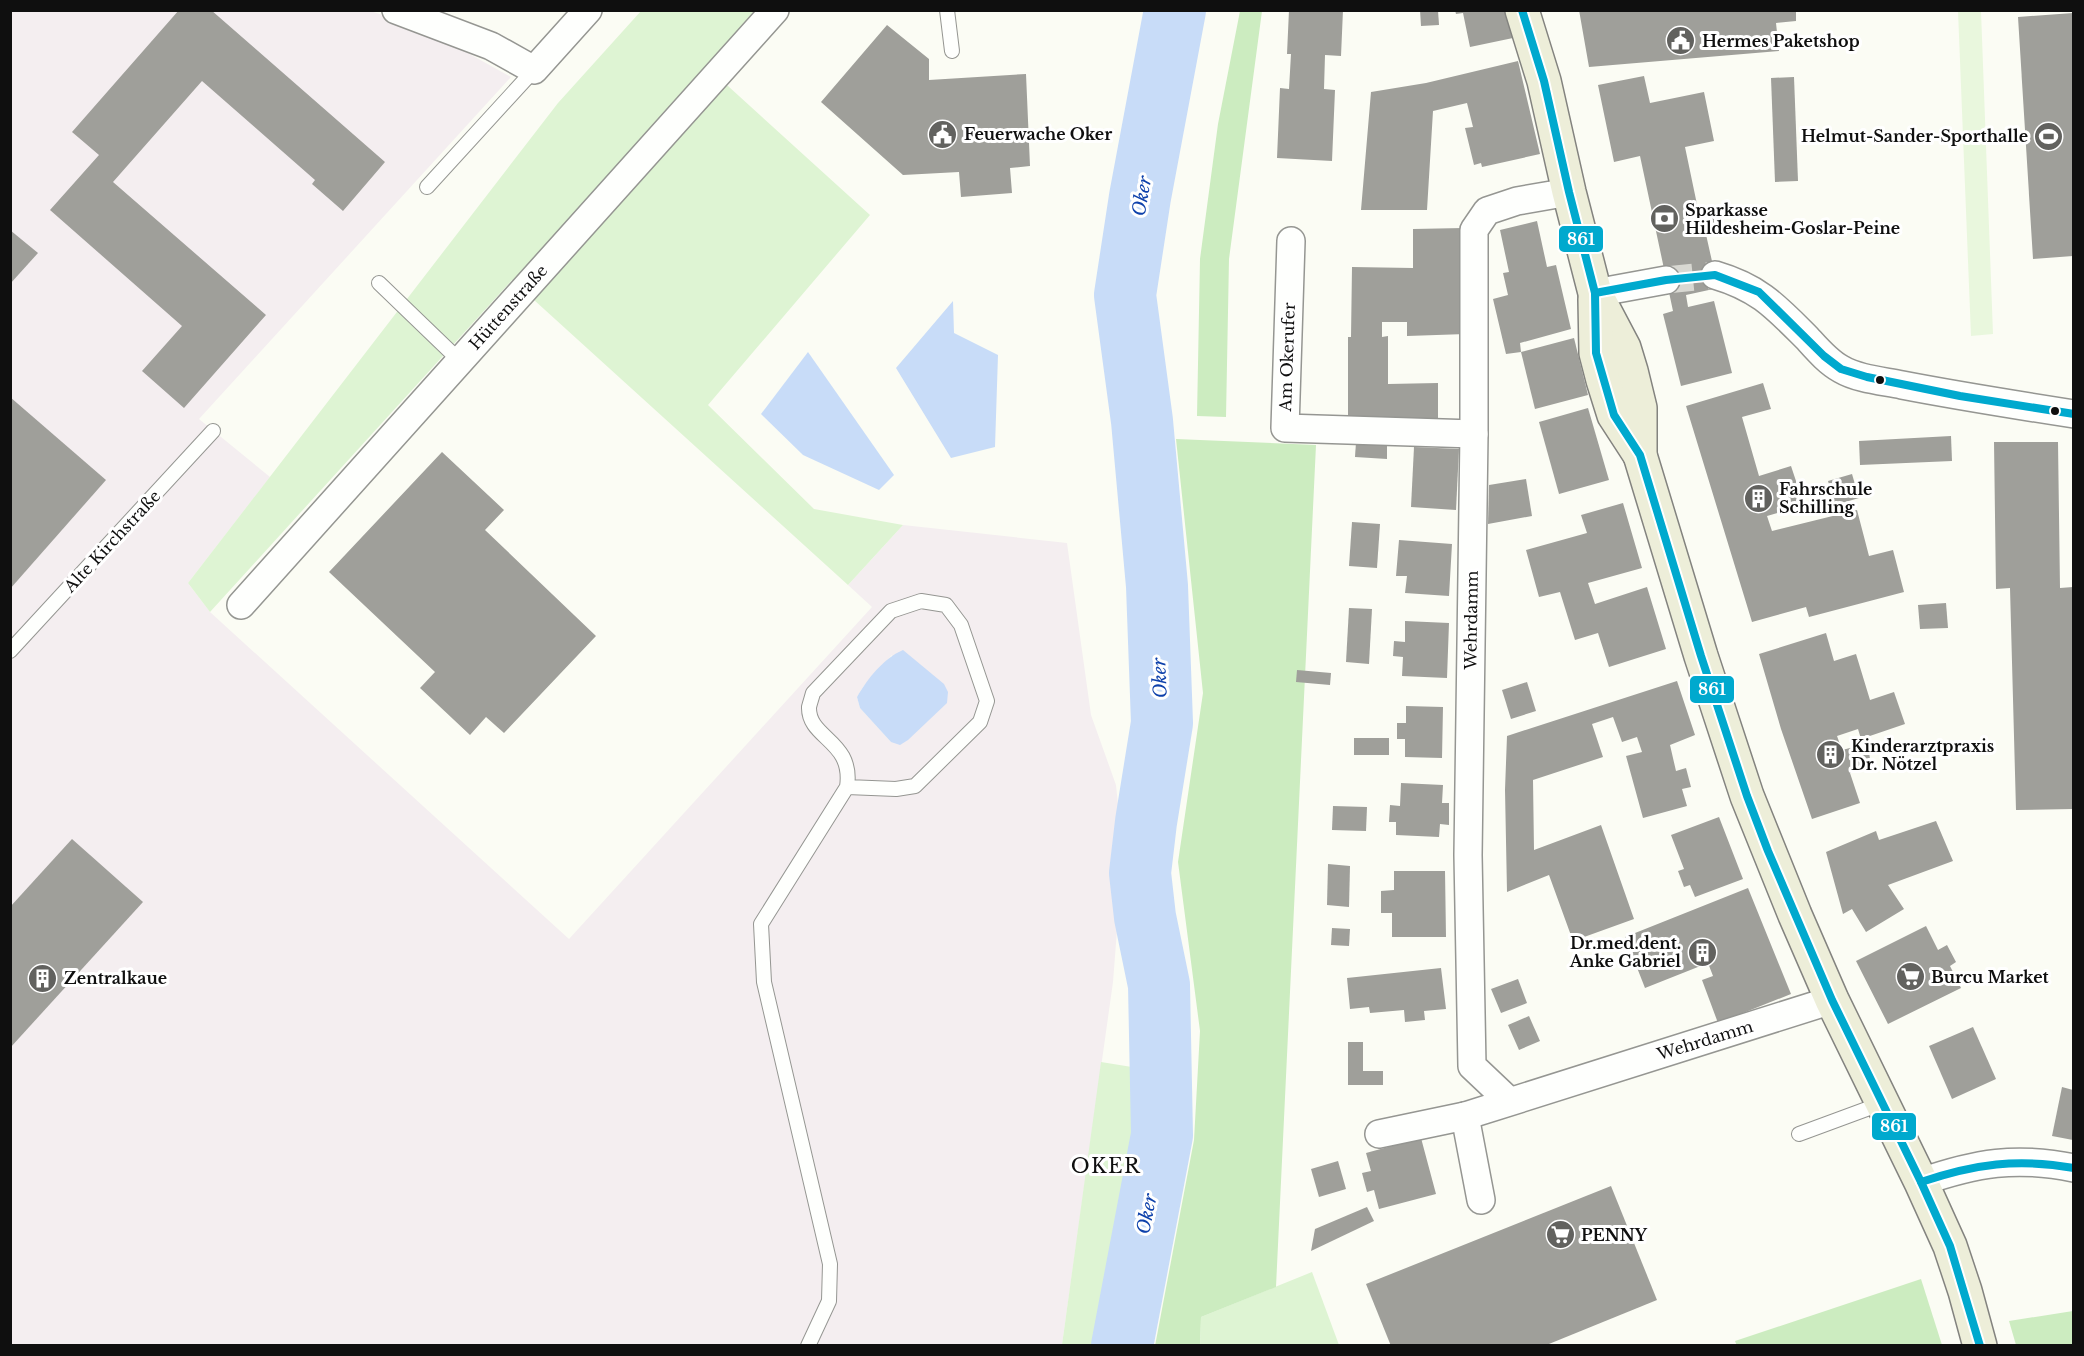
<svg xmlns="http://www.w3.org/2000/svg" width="2084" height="1356" viewBox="0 0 2084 1356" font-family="'Libre Baskerville',serif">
  <rect width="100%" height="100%" fill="#fbfcf4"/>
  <path fill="#f4eef0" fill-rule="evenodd" d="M10,11H370L421,27L511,77L199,419L270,477L188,583L210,612L569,939L872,607L848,585L903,525L1067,543L1091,715L1116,785L1123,853L1113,982L1062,1345H11ZM892,655L891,742L860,708L857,697L863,687Z"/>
  <g fill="#def4d3">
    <path d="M641,11H775L717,76L870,215L708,405L814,509L903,525L848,585L512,280L210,612L188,583L558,103Z"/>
    <path d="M1101,1062L1138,1068L1139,1125L1109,1345H1062Z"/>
    <path d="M1312,1272L1339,1345L1200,1346L1201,1317Z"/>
  </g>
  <g fill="#ccecc0">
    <path d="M1240,11H1262L1229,259L1226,417L1197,416L1200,259L1218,124Z"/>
    <path d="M1176,439L1316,445L1276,1287L1201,1317L1200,1345L1155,1346L1194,1140L1200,1031L1178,862L1203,693Z"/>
    <path d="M1921,1279L1942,1345L1737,1346L1735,1341Z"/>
    <path d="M2073,1311V1345H2016L2009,1321Z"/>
  </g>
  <path fill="#e9f7dd" d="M1958,11H1981L1993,334L1971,336Z"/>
  <g fill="#c8dcf8">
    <path d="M953,301L954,333L998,355L995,447L951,458L896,368Z"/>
    <path d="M808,352L894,475L879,490L803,455L761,414Z"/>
    <path d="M903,650L944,684L948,692L947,703L908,740L900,745L891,742L860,708L857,697C867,679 884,658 903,650Z"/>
  </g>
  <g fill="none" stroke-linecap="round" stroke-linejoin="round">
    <path stroke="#c8dcf8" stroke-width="62" d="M1122,1346L1162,1135L1159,985L1145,917L1140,873L1146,822L1162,723L1157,586L1142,421L1125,295L1140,197L1175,10"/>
  </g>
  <g fill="#9f9f9a">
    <path d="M179,10H211L385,162L343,211L312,184L315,180L202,81L113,182L266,315L184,408L142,371L182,326L50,210L99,155L72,132Z"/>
    <path d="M1289,10H1343L1341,56L1325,55L1324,89L1335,90L1332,161L1277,158L1280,88L1289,89L1291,54H1287Z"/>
    <path d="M1420,10H1438L1439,25L1421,26Z"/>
    <path d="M1455,10H1507L1513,38L1470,47L1463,13L1456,14Z"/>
    <path d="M1579,10H1796V21L1776,23L1779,51L1589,67Z"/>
    <path d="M2073,13V256L2033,259L2018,17Z"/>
    <path d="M887,25L929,59V80L1026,74L1030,166L1010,168L1012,193L961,197L959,172L903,175L821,102Z"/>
    <path d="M1518,61L1540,154L1482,167L1481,163L1474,165L1465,128L1473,127L1467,103L1433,111L1427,210H1361L1371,92L1426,83Z"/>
    <path d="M1644,76L1650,103L1704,92L1714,141L1685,147L1699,214L1712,211L1716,227L1705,230L1718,288L1686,295L1688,307L1714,301L1732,373L1681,386L1663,314L1673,311L1640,156L1614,162L1598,85Z"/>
    <path d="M1794,77L1798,181L1775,182L1771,78Z"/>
    <path d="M1537,221L1547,267L1556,265L1571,329L1520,343L1521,352L1506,354L1493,299L1508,295L1503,273L1509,272L1500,230Z"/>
    <path d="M1463,228L1466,334L1407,336V322H1382V337L1388,336V384L1438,383V422H1348V337H1351L1352,267L1413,268V229Z"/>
    <path d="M10,230L38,253L10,284Z"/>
    <path d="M1574,338L1588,395L1535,409L1521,352Z"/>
    <path d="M1763,383L1771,409L1742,417L1759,476L1791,466L1804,505L1767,516L1772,531L1857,510L1869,556L1893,550L1904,592L1809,617L1806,607L1752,622L1686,406Z"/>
    <path d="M10,397L106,480L10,589Z"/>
    <path d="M1588,408L1609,480L1559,494L1539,422Z"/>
    <path d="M1951,436L1952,461L1860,465L1859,441Z"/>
    <path d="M1356,442L1387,443V459L1355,457Z"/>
    <path d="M1994,442H2058L2060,588L2073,587V809L2016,810L2010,588L1996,589Z"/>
    <path d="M1414,447L1459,449L1456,510L1411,507Z"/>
    <path d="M442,452L504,510L485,530L596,636L504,733L486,717L470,735L420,688L435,672L329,572Z"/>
    <path d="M1852,474L1859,498L1835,505L1828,481Z"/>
    <path d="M1526,479L1532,516L1488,524L1489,485Z"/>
    <path d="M1623,503L1642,568L1588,583L1595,604L1647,587L1666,649L1609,667L1598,633L1575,640L1560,592L1539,597L1526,550L1587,533L1581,515Z"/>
    <path d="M1352,522L1380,524L1377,568L1349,566Z"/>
    <path d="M1399,540L1452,544L1449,596L1405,593L1407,576H1396Z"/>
    <path d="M1946,603L1948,628L1920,629L1918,605Z"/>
    <path d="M1349,608L1372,609L1369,664L1346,662Z"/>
    <path d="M1405,621L1449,623L1447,678L1402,676L1403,657L1393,656L1394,641L1405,642Z"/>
    <path d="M1826,633L1834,661L1856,654L1870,700L1894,692L1905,724L1861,739L1858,729L1837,736L1842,750L1854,747H1863L1869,752L1870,759L1866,767L1850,773L1860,803L1812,819L1781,729L1759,654Z"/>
    <path d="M1297,670L1331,673L1330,685L1296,682Z"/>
    <path d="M1677,681L1695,735L1670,745L1676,771L1686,768L1691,787L1682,789L1687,806L1643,818L1626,756L1642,752L1637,737L1622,742L1613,717L1592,724L1603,757L1533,780L1534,850L1601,825L1634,919L1573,941L1549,875L1507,892L1505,790L1507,736Z"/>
    <path d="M1527,682L1536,711L1511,719L1502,690Z"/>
    <path d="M1406,706L1443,707L1442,758L1405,757V739H1397V723H1406Z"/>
    <rect x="1354" y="738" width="35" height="17"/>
    <path d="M1401,783L1443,785L1442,803H1449V825L1440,824L1439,837L1396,835V822H1389L1390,805L1400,806Z"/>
    <path d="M1333,806L1367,807L1366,831L1332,830Z"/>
    <path d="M1719,817L1743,879L1695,897L1690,885L1684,887L1678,871L1684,869L1671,835Z"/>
    <path d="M1936,821L1953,861L1888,885L1904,909L1866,932L1852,909L1843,914L1826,852L1876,831L1879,840Z"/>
    <path d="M72,839L143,902L10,1048V907Z"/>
    <path d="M1328,864L1350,866L1349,907L1327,905Z"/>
    <path d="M1394,871H1445L1446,937H1392V913H1381V891L1394,890Z"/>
    <path d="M1748,888L1791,994L1718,1023L1702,980L1713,976L1708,963L1645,988L1625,937Z"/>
    <path d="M1926,926L1938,950L1947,945L1956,962L1950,966L1961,988L1888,1024L1856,961Z"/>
    <path d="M1332,928L1350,929L1349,946L1331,945Z"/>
    <path d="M1441,968L1446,1009L1424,1011L1425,1020L1405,1022L1404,1010L1370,1013L1369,1007L1350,1009L1347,978Z"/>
    <path d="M1518,979L1527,1003L1501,1013L1491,989Z"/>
    <path d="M1529,1016L1540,1041L1519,1050L1508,1025Z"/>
    <path d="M1973,1027L1996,1079L1952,1099L1929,1046Z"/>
    <path d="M1348,1042H1363V1071H1383V1085H1348Z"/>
    <path d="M2062,1087L2073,1090V1140L2052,1136Z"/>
    <path d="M1421,1138L1436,1194L1379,1209L1374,1190L1367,1192L1362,1173L1371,1171L1366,1153Z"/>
    <path d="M1338,1161L1346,1189L1319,1197L1311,1169Z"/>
    <path d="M1611,1186L1657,1300L1544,1346H1391L1366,1284Z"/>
    <path d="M1367,1207L1374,1221L1311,1251L1315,1229Z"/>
  </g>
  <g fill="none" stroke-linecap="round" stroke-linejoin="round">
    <path stroke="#d8d8d2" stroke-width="27" stroke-dasharray="27 14" stroke-linecap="butt" d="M1666,280L1715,275"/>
    <defs>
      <g id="lane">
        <path d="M947,10L952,51"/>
        <path d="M427,187L534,70"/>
        <path d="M379,283L460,361"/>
        <path d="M10,651L213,431"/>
        <path d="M1799,1134L1883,1103"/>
        <path d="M808,1346L829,1301L830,1264L764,982L761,924L847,787C854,740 808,739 809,707C810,703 812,697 813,693L891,611L921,601L946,605L961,625L987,701L980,722L915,786L896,789L847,787"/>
      </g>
      <g id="street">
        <path d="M396,10L491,46L534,70L588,10"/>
        <path d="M1291,241L1285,428L1474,434"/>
        <path d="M1715,275C1759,288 1775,306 1807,338C1817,349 1828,362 1841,369C1858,379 1883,381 1902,385C1959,396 2016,405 2074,414"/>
        <path d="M1595,293L1666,280"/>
        <path d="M241,605L775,10"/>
        <path d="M1509,1101L1472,1066L1468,855L1474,434V230L1487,211L1517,201L1569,192"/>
        <path d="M1465,1116L1481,1200"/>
        <path d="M1379,1134L1465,1116L1832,1000"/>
        <path d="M1921,1182C1976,1163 2016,1156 2074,1168"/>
      </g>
      <g id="primary">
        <path d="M1522,10L1544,81L1569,192L1595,293L1624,348L1631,371L1640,408V455L1701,656L1747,796L1795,915L1832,1000L1921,1182L1950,1246L1965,1291L1980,1346"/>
        <path d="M1595,299L1596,353L1603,380L1614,415L1640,455"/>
      </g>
    </defs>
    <use href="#lane" stroke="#959692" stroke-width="16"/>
    <use href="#street" stroke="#959692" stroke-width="30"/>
    <use href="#primary" stroke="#83837f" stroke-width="36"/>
    <use href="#lane" stroke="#fefffd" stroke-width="14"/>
    <use href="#street" stroke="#fefffd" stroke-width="27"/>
    <use href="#primary" stroke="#edeed9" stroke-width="33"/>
    <defs>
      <g id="bus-1">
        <path d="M1522,10L1544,81L1569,192L1595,293L1596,353L1614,415L1640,455L1701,656L1747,796L1768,851L1832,1000L1921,1182L1950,1246L1980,1346"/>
        <path d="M1595,293L1666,280L1715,275L1759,292L1824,356L1841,369L1867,377L1960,396L2074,414"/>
        <path d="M1921,1182C1975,1164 2017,1158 2074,1168"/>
      </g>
    </defs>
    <use href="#bus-1" stroke="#fff" stroke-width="12"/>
    <use href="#bus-1" stroke="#00a9ce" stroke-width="8"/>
  </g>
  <defs>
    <symbol id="civic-disc" viewBox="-11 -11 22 22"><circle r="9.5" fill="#62625f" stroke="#fff"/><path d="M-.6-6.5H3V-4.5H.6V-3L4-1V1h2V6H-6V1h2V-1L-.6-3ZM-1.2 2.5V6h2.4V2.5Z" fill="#fff"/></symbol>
    <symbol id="stadium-disc" viewBox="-11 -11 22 22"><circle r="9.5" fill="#62625f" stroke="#fff"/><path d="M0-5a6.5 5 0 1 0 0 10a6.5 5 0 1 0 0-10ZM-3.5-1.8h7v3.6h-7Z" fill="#fff"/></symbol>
    <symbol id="bank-disc" viewBox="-11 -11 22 22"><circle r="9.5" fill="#62625f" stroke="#fff"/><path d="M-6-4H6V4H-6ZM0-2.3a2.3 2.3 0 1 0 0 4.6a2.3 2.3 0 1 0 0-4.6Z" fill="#fff"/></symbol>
    <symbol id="building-disc" viewBox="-11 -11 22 22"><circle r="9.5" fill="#62625f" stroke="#fff"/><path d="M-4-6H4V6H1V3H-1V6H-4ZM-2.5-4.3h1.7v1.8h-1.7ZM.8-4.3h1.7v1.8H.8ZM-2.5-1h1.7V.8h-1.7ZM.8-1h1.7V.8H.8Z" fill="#fff"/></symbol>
    <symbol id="supermarket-disc" viewBox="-11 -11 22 22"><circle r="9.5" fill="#62625f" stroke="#fff"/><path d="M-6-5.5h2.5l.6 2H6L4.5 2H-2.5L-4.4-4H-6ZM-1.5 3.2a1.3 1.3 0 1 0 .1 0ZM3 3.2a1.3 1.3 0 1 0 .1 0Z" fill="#fff"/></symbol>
  </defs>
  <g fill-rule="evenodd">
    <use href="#civic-disc" x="1664" y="24" width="33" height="33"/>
    <use href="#civic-disc" x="926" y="118" width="33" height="33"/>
    <use href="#stadium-disc" x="2032" y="120" width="33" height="33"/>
    <use href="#bank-disc" x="1648" y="202" width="33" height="33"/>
    <use href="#building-disc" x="1742" y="482" width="33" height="33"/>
    <use href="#building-disc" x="1814" y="738" width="33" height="33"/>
    <use href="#building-disc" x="1686" y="936" width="33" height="33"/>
    <use href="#supermarket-disc" x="1894" y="960" width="33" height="33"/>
    <use href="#building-disc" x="26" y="962" width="33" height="33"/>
    <use href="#supermarket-disc" x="1544" y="1218" width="33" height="33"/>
  </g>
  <g fill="#0f0f0f" stroke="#fff" stroke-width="2">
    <circle cx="1880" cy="380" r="5"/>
    <circle cx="2055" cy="411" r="5"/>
  </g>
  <g text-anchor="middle" stroke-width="6" stroke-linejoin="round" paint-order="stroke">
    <g font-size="16" font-weight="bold" fill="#0f0f0f" stroke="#fff" text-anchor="start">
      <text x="1702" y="47">Hermes Paketshop</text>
      <text x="964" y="140">Feuerwache Oker</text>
      <text x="2028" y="142" text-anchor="end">Helmut-Sander-Sporthalle</text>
      <text x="1685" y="216">Sparkasse<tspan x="1685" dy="18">Hildesheim-Goslar-Peine</tspan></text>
      <text x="1779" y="495">Fahrschule<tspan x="1779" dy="18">Schilling</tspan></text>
      <text x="1851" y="752">Kinderarztpraxis<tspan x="1851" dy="18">Dr. Nötzel</tspan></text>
      <text x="1681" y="949" text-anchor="end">Dr.med.dent.<tspan x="1681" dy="18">Anke Gabriel</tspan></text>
      <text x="1931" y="983">Burcu Market</text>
      <text x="64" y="984">Zentralkaue</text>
      <text x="1581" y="1241">PENNY</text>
    </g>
    <g font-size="16" fill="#0f0f0f" stroke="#fff">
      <text transform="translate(508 307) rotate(-48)" y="6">Hüttenstraße</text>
      <text transform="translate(1287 357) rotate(-88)" y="6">Am Okerufer</text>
      <text transform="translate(112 541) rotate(-47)" y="6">Alte Kirchstraße</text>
      <text transform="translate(1471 620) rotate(-89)" y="6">Wehrdamm</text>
      <text transform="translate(1705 1040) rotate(-17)" y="6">Wehrdamm</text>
    </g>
    <g font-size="18" font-style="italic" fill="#0e41ab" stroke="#fff">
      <text transform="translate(1142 196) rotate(-80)" y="6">Oker</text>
      <text transform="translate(1160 678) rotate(-92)" y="6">Oker</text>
      <text transform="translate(1147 1214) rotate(-79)" y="6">Oker</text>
    </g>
    <g font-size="20" letter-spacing="1.5" fill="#0f0f0f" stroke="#fff">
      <text x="1106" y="1173">OKER</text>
    </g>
  </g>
  <g stroke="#fff" stroke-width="2">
    <rect x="1558" y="225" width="46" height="28" rx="6" fill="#00a9ce"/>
    <rect x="1689" y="675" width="46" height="29" rx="6" fill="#00a9ce"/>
    <rect x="1871" y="1112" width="46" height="29" rx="6" fill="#00a9ce"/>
  </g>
  <g font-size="16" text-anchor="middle" font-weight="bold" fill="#fff">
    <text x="1581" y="245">861</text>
    <text x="1712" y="695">861</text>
    <text x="1894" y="1132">861</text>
  </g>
  <rect width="2084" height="1356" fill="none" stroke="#0f0f0f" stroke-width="24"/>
</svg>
